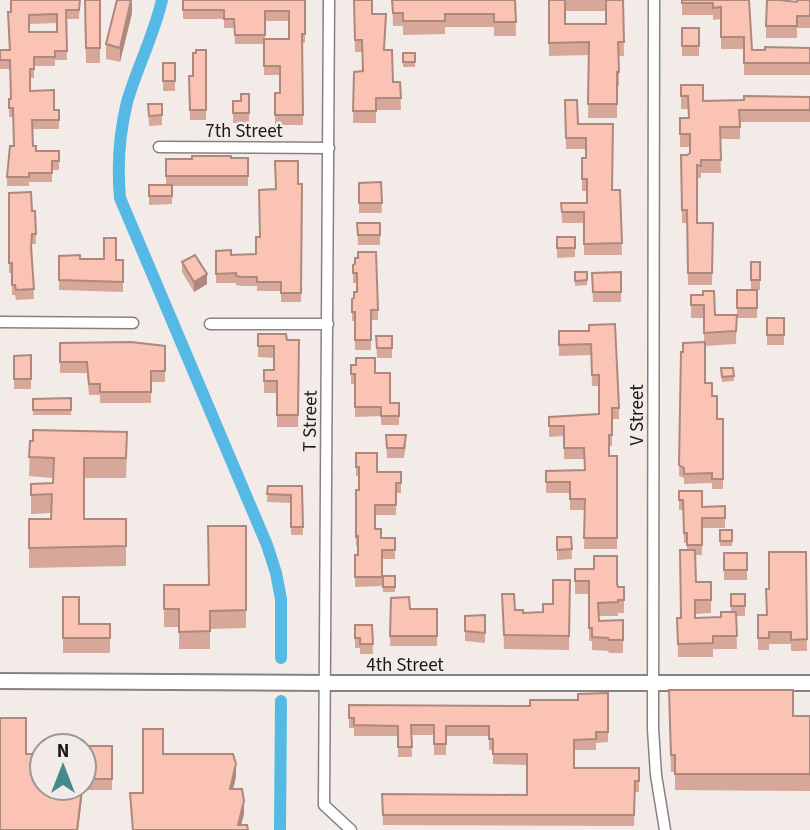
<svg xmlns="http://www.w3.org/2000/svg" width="810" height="830" viewBox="0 0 810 830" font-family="'Source Sans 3',sans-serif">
  <rect width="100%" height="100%" fill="#f2ebe8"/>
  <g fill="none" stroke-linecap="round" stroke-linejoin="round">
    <g stroke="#56b9e5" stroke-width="12">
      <path d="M162,0C154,35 137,68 127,102C119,135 117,165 120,198L267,545L276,573L281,599V658"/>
      <path d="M280,830L281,701"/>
    </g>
    <defs>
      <g id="street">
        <path d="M329,0L324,805L351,830"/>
        <path d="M654,0L653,729L656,775L665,830"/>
        <path d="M159,147L329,148"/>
        <path d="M0,322L133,323"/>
        <path d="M210,324H328"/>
      </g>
      <path id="secondary" d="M0,681L324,683H810"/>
    </defs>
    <use href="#street" stroke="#88827f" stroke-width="13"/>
    <use href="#secondary" stroke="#88827f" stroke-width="18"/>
    <use href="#street" stroke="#fff" stroke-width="10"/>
    <use href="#secondary" stroke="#fff" stroke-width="14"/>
  </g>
  <g fill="#d7a89a" fill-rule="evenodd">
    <path d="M80,0L79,19H66L67,60H55V66H34V78H30V91L54,110H59V129H33V146L36,151H59V170H52V182H29V186H7V177L14,146L13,117H9V99H11L10,69H0V50H9L8,12ZM57,23V32H29V24Z"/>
    <path d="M85,0H100V63H86Z"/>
    <path d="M183,0H305V43H302L303,125H275V93H280V75H264V44H235L234,28H224V19H183ZM265,21H289V39H265Z"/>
    <path d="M354,0L386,27L384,50L393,82H400L401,110H376V123H353L354,72L363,71L362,52H355Z"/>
    <path d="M392,0H515L516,36H494V27H445V34L403,35V26H393Z"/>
    <path d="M548,0H623L624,56H619V86H617V118H588L589,55L549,56ZM565,11H606V24H565Z"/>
    <path d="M682,0H749L752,50L810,48V75H744V49H721V19L713,20V15H682Z"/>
    <path d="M810,0V28H797V38H766V26L779,1L797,2Z"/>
    <path d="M132,13L120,62L106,59V44Z"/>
    <rect x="682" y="28" width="17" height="28"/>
    <path d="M206,50V120H190L189,76H193L196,53Z"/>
    <rect x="403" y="53" width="12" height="14"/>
    <rect x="163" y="63" width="12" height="28"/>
    <path d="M681,85L703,101L810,97V122H740V139H720L721,173H701V178H697V223H713L712,285H688L687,223H682L681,155H687L690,153V147H680V118H688V109H681Z"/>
    <path d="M249,94V123H233V101H241Z"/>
    <path d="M565,100L612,190H620L622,255H584V223H562L561,203H587V191H582V158H586V149H566Z"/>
    <path d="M148,104H162V125L149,126Z"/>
    <path d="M248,158V186H172V204L149,205V185H166V159Z"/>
    <path d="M381,182L382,213H359V183Z"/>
    <path d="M298,184H302L301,302H281V291H257V286H242L236,285V283H216V251L231,255L256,254L275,189Z"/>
    <path d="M9,193L32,211H35L36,244H32L34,299L16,300L15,295H12V273H9Z"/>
    <path d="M357,223H380V245H358Z"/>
    <path d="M557,237H575V257L557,258Z"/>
    <path d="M376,252L378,320H371V350H355V321H352V299L354,298L357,292V283H353V265L355,264L358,258Z"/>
    <path d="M59,256L80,259L123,260V292L59,290Z"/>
    <path d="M182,262L207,284L194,292L182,272Z"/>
    <path d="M751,262H760V290H757V318H737V290H751Z"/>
    <path d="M575,272H587V285L575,286Z"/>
    <path d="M621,272V302H593L592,273Z"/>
    <path d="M691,295L715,315H737L736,344L705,346V383L712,396L717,419H723V489H712V483L684,484V478L679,476L681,352H683L704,342V318H691Z"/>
    <rect x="767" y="318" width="17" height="27"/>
    <path d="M559,331H589L619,408V419H612V446H609V456H617V549H584L585,510H570V493H546V471L585,470L584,459H564V436L549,437V417L599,414V386H592L591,355L559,356Z"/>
    <path d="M258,334L287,340H299L298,427H277V393H264V370H274V358L258,357Z"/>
    <path d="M376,336H392V358H377Z"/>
    <path d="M60,343L165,346V382H151V403H100V395H89L87,373H60Z"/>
    <path d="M31,355V389H14V356Z"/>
    <path d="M351,365L375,373L390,403H399V425H381V416L355,417V384H351Z"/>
    <path d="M721,368H733L734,381L722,382Z"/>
    <path d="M71,398V415H33V399Z"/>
    <path d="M386,435L406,445L404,458H387Z"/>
    <path d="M30,441L127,451L126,478H84V519H126V566L29,568V519H51V513L31,514V484L53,483V478L29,476Z"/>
    <path d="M356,453L377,472H401V493H396V515H375V529L381,538H395V559H382V586L355,587V555H358V546H356V490H359V476H356Z"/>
    <path d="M268,486H302L303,535H291V503L267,502Z"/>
    <path d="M679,491L702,507L725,506V528H702V555H695L696,582H711V613L695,614V618L721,617L731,612V594H745V616H736L737,649H713V657H678L677,618H681L687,550V543H684L683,510H679Z"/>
    <path d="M246,526V628L210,629V649H179V627H164V585H209Z"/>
    <rect x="720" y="530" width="12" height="16"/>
    <path d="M557,537H571L572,559L557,560Z"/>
    <path d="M806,552L807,651H791V644H769V650H758V615H767L769,589Z"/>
    <rect x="724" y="553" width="23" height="27"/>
    <path d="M575,569L617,584L618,587H624V613H618V616H599V621L623,620V653H609L608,651L592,650V641H589V594H575Z"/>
    <rect x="383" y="576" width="12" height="16"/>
    <path d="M570,580L569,650L504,649L502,594L515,610L523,613L543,612L553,604Z"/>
    <path d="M63,597L79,624H110V653H63Z"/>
    <path d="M391,598L410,609H437V646H390Z"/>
    <path d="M485,615V643L465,641V616Z"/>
    <path d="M355,625H372L373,654H360V648H355Z"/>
    <path d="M608,693V742L596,743V750H574V768H639V792H635L634,826L383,825L382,794L527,795V765L493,764V750H489V736H446V755H434V735H411L412,757H398V736H354V728H349V705L530,706L578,700Z"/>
    <path d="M669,707L793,716H810V791L675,790V772H671Z"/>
    <path d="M0,718H26V754H42V788H84V746H112V790H83L78,830H0Z"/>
  </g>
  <g fill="#af887d">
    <path d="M132,0V13L120,62V48Z"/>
    <path d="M207,274V284L194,292V282Z"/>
    <path d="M236,764V777L230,802V789Z"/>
    <path d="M82,788H83L78,830H77Z"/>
    <path d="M244,801V814L240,830L238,825Z"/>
  </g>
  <g fill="#fac3b3" stroke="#af887d" stroke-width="2" fill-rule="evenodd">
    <path d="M11,0H80L79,10H66L67,51H55V57H34V69H30V91L54,90V110H59V120H32L33,146H36V151H59V161H52V173H29V177H7L10,146H14L13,108H9V99H11L10,60H0V50H10L8,12H11ZM57,14V32H29V15Z"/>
    <path d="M85,0H100V48H86Z"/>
    <path d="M117,0H131L120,48L106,44Z"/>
    <path d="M183,0H305V34H302L303,115H275V93H280V66H264V39H289V11H265V35H235L234,19H224V10H183Z"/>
    <path d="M354,0H372V14H386L384,50H392L393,82H400L401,98H376V111H353L354,72L363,71L362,40H355Z"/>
    <path d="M392,0H515L516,22H494V14H445V21H403V13H393Z"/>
    <path d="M549,0H565V24H606V0H623L624,42H618L619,72H617V104H588L589,42L549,43Z"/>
    <path d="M682,0H749L752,50H765V47L810,48V63H744V37H721V7L713,8V3H682Z"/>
    <path d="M767,0H779L797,2V0H810V16H797V26H766Z"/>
    <rect x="682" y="28" width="17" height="18"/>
    <path d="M196,50H206V110H190L189,76H193V53H196Z"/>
    <rect x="403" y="53" width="12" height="9"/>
    <rect x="163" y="63" width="12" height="18"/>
    <path d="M681,85H703V101L744,100V96L810,97V110H739L740,127H720L721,160H701V166L697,165V223H713L712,273H688L687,210H682L681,155H687L690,153V134H680V118H689L688,96H681Z"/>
    <path d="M241,94H249V113H233V101H241Z"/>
    <path d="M565,100H577L578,124H613L612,190H620L622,243L584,244V212H562L561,203H587V179H582V158H586V138H566Z"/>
    <path d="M148,104H162V115L149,116Z"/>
    <path d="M192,156H231V158H248V176H166V159H192Z"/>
    <path d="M275,161H298V184H302L301,293H281V282H257V277H242L236,276V273L216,274V251L231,250V255L256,254V237H260L259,190L276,189Z"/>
    <path d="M381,182L382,203H359V183Z"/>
    <rect x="149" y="185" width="23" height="11"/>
    <path d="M31,192L32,211H35L36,234H32L31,247L34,289L16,290L15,285H12V263H9V193Z"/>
    <path d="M357,223H380V235H358Z"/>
    <rect x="557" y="237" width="18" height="11"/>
    <path d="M104,238H116V260H123V282L59,280V256L80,255V259H104Z"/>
    <path d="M358,252H376L378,310H371V340H355V312H352V299L354,298V292H357V273H353V265L355,264V258H358Z"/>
    <path d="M195,255L207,274L194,282L182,262Z"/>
    <rect x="751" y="262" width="9" height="18"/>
    <path d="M575,272H587V280L575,281Z"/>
    <path d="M621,272V292H593L592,273Z"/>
    <rect x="737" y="290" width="20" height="18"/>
    <path d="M703,291H714L715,315H737L736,331L704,333V305H691V295H703Z"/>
    <rect x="767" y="318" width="17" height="17"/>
    <path d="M615,324L619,408H612V435H609V456H617V538H584L585,499H570V482H546V471L585,470L584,448H564V426H549V417L599,414V375H592L591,344L559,345V331H589V325Z"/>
    <path d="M258,334H286L287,340H299L298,415H277V381H264V370H274V346H258Z"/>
    <path d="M376,336H392V348H377Z"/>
    <path d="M131,342L165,346V371H151V392H100V384H89L87,362H60V343Z"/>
    <path d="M705,342V383H712V396H717V419H723V479H712V473L684,474V468L679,465L681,352H683V343Z"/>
    <path d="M31,355V379H14V356Z"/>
    <path d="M356,358H375V373H390V403H399V416H381V407H355V374H351V365H356Z"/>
    <path d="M721,368H733L734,376L722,377Z"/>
    <path d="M71,398V410H33V399Z"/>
    <path d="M33,430L127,432L126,458H84V519H126V546L29,548V519H51L52,494L31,495V484L53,483L54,458L29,457L30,441H33Z"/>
    <path d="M386,435H406L404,448H387Z"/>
    <path d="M356,453H377V472H401V483H396V505H375V529H381V538H395V550H382V577H355V555H358V536L356,537V490H359V467H356Z"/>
    <path d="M268,486H302L303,527H291V495L267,494Z"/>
    <path d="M679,491H702V507L725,506V518H702V545H687V533H684L683,500H679Z"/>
    <path d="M208,526H246V610L210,611V631L179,632V609H164V585H209Z"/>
    <rect x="720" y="530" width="12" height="11"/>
    <path d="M557,537H571L572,549L557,550Z"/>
    <path d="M680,550H695L696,582H711V600H695V618L721,617V612H736L737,636H713V643L678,644L677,618H681Z"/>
    <path d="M769,552H806L807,639L791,640V632H769V638H758V615H767L766,589H769Z"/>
    <rect x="724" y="553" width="23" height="17"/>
    <path d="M594,556H617V584L618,587H624V600H618V602L598,603L599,621L623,620V640H609L608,638L592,637V628H589V581H575V569H594Z"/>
    <rect x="383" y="576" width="12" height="11"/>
    <path d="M553,580H570L569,636L504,635L502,594H514L515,610H523V613L543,612V604H553Z"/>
    <rect x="731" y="594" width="14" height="12"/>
    <path d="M63,597H79V624H110V638H63Z"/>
    <path d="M409,597L410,609H437V636H390L391,598Z"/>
    <path d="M485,615V633L465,631V616Z"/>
    <path d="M355,625H372L373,644H360V638H355Z"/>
    <path d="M669,690H793V716H810V774H675V755H671Z"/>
    <path d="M608,693V732H596V739L574,740V768H639V781H635L634,815H383L382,794L527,795V754H493V739H489V726H446V744H434V725H411L412,747H398V726L354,725V718H349V705L530,706V700H578V694Z"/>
    <path d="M0,718H26V754H42V788H82L77,830H0Z"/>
    <path d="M143,729H163V754H233L236,764L230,789H242L244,801L238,825H247L248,830H133L130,793H143Z"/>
    <rect x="84" y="746" width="28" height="33"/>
  </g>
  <g text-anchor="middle" stroke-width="5" stroke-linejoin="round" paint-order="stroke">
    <g font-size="19" fill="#1b1917" stroke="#f2ebe8">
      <text x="244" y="137">7th Street</text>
      <text transform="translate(636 415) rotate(-90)" y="7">V Street</text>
      <text transform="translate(309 421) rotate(-89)" y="7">T Street</text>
      <text x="405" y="671">4th Street</text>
    </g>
  </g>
  <g transform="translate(63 767)"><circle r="33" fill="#f2ebe8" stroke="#9c9794" stroke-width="2"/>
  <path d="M0-5L12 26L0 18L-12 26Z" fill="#428a8b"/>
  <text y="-10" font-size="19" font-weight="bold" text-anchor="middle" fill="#1b1917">N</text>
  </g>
</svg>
